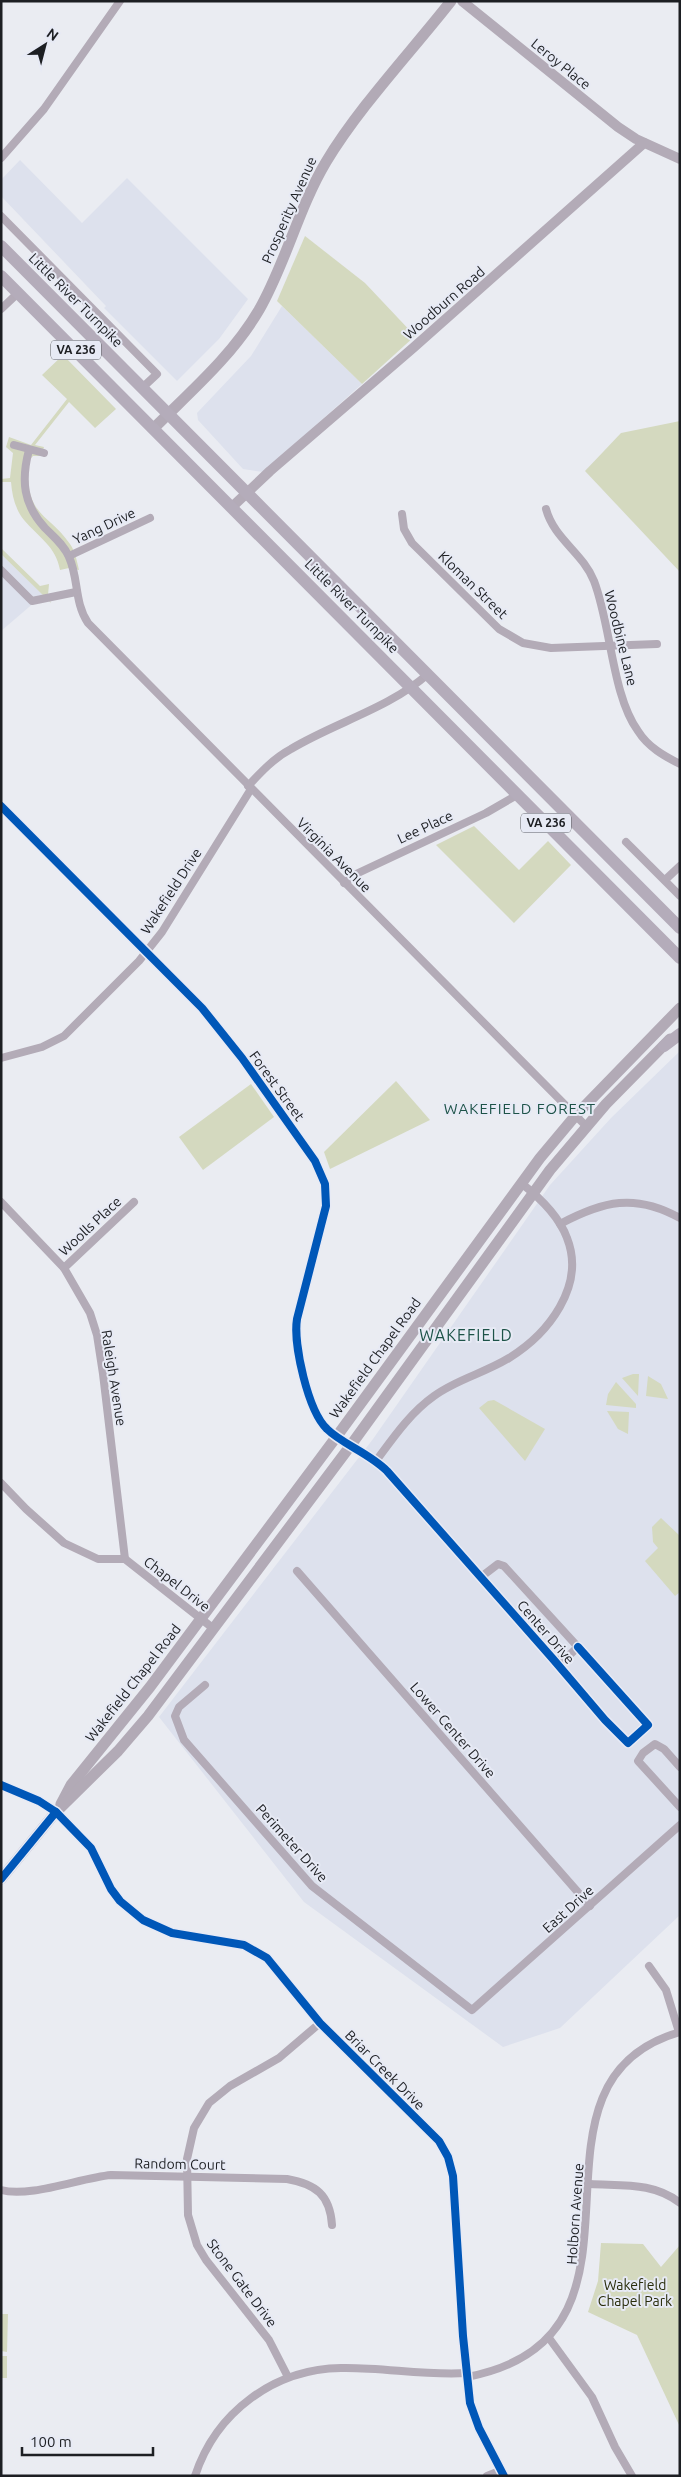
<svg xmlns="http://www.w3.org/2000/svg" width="681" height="2477" viewBox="0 0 681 2477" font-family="Ubuntu,sans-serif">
  <rect width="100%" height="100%" fill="#eaecf2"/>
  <g fill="#dde1ed">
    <path d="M20,160L82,223L127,178L248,299L219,339L177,381L104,308L106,306L1,196V180Z"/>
    <path d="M282,306L362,384L263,472L243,469L198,420L197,413L251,356Z"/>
    <path d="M1,554L43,595L1,631Z"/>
    <path d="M680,1051V1915L560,2028L503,2047L304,1902L159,1717L373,1439L550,1185L611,1118Z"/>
  </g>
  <g fill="#d4d9bf">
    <path d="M305,236L365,283L415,336L362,384L277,301Z"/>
    <path d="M63,355L116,409L95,428L69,402L35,445L44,447L41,456H33C27,462 28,467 28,474C28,516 50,515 70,544C75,551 77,561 79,570L69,568L60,570C56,546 38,537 24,520C15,509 12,495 11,482H1V479L10,478L13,453L6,447L9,437L31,445L67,399L42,375Z"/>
    <path d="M680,421V572L585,471L621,433Z"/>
    <path d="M1,548L40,586L49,584L48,595L51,603L1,554Z"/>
    <path d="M474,826L519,870L548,841L571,865L514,923L436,845Z"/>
    <path d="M396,1081L430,1120L330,1169L324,1152Z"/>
    <path d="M251,1084L274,1117L203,1170L179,1137Z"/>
    <path d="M633,1374H639L638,1396L622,1378Z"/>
    <path d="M648,1376L661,1384L668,1399L646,1396Z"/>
    <path d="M616,1382L636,1404V1408L606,1405L608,1394Z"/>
    <path d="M494,1400L545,1429L525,1461L479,1408L488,1401Z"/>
    <path d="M607,1411L629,1412L628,1434L618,1429Z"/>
    <path d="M661,1518L680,1536V1592L675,1596L645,1561L658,1548L653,1542L652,1527Z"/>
    <path d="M601,2243L643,2244L661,2267L680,2245V2427L637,2335L588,2312L598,2281Z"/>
    <path d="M1,2314H8L7,2352L1,2351Z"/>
    <rect x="1" y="2356" width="6" height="22"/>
  </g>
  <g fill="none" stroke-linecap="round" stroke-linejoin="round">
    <g stroke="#b3abb7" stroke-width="8">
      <path d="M1,158L44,109L120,1"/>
      <path d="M1,216L157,374L142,388"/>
      <path d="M1,309L18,293"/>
      <path d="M14,445L44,453"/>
      <path d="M29,450C21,480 23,504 45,528C54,537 64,545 69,557C79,579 74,602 88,623L587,1127"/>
      <path d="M546,509C554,539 583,553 594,581C611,625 612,695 638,731C648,747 664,756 680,764"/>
      <path d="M402,514L404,529L412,543L499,629L523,643L551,648L657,644"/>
      <path d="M69,556L150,518"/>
      <path d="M1,570L32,601L76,592"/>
      <path d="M248,786C261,772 274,758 291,749C336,722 388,709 428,674"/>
      <path d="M1,806L202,1008L242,1058L315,1161L325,1184L326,1206L297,1319C293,1344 308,1411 327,1429C342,1444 369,1453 387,1471L553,1659L605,1720L628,1743L648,1725L578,1647"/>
      <path d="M626,842L680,896"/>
      <path d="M665,880L680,866"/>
      <path d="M344,883L356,874L486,813L517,795"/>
      <path d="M1,1058L42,1047L64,1036L139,961L162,932L251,789"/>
      <path d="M1,1202L64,1268L90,1313L97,1335L103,1374L125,1559"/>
      <path d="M560,1224C603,1201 635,1193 680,1218"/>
      <path d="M64,1268L134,1202"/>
      <path d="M376,1461C393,1438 410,1413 434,1396C457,1379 485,1373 509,1358C548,1334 586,1286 567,1238C559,1216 539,1197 521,1183"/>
      <path d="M1,1483L26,1509L64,1543L98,1559H125L214,1629"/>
      <path d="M297,1571L590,1906"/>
      <path d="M481,1577L498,1564L504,1566L578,1647L563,1661L553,1659"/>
      <path d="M205,1685L179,1707L175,1716L184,1740L312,1886L472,2010L680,1825"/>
      <path d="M680,1767L664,1749L655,1744L643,1753L638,1761L680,1807"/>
      <path d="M1,1785L39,1801L56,1812L91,1848L111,1889L120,1901L143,1920L172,1933L244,1945L267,1958L320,2023L439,2141L448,2157L453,2176L463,2336L470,2403L479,2428L504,2476"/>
      <path d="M649,1966L666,1990L679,2032"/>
      <path d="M590,2184C622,2186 654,2182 680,2203"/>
      <path d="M1,2190C29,2198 80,2178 111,2175L287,2179C316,2184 330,2195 332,2225"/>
      <path d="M549,2338L592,2397L615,2447L632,2476"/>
      <path d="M288,2377L269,2340L206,2260L197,2245L188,2215L187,2159L194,2128L209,2103L230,2086L279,2058L320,2023"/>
      <path d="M467,2377C681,2336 500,2084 680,2032"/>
      <path d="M195,2476C216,2412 274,2369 341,2368C383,2367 425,2376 467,2373"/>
      <path d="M487,2476L502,2470"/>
    </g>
    <g stroke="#b3abb7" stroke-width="10">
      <path d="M462,1L618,127L636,139L680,159"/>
      <path d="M232,507L270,471L413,348L644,143"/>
    </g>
    <g stroke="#b2aab6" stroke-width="11">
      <path d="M154,428C191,391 232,356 259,310C286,263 298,209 326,162C359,107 411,52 451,1"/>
      <path d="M61,1804L71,1785L150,1687L337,1436L540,1158L576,1115L680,1008"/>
      <path d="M1,1879L56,1812L118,1751L148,1716L351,1445L550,1170L606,1104L670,1039"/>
    </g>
    <g stroke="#b4acba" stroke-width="12">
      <path d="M1,246L680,928"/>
      <path d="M1,276L680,958"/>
      <path d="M664,1046L680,1034"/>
    </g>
    <defs>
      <g id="cycleway">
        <path d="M1,806L202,1008L242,1058L315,1161L325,1184L326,1206L297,1319C293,1344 308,1411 327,1429C342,1444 369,1453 387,1471L553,1659L605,1720L628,1743L648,1725L578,1647"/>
        <path d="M1,1785L39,1801L56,1812L91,1848L111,1889L120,1901L143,1920L172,1933L244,1945L267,1958L320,2023L439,2141L448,2157L453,2176L463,2336L470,2403L479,2428L504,2476"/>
        <path d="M1,1879L56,1812"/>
      </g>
    </defs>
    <use href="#cycleway" stroke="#e7eaf5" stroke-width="11"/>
    <use href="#cycleway" stroke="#0057b8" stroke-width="8"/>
  </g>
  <g text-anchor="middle" stroke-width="4" stroke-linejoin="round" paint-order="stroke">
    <g fill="#e7eaf5" stroke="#5a5c62" stroke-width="1">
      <rect x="51" y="340.5" width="50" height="19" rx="4"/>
      <rect x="521" y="813.5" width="50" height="19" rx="4"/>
    </g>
    <g font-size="12" font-weight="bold" fill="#1d1f23">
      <text x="76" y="354">VA 236</text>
      <text x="546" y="827">VA 236</text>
    </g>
    <g font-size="14" fill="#1d1f23" stroke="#e7eaf5">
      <text transform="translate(561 64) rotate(39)" y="5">Leroy Place</text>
      <text transform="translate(289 210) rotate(-66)" y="5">Prosperity Avenue</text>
      <text transform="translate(76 300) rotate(45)" y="5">Little River Turnpike</text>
      <text transform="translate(444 303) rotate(-41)" y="5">Woodburn Road</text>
      <text transform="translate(104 526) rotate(-25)" y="5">Yang Drive</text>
      <text transform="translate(473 585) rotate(44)" y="5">Kloman Street</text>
      <text transform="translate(352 606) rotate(45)" y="5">Little River Turnpike</text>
      <text transform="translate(621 638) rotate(76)" y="5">Woodbine Lane</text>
      <text transform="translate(425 827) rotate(-25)" y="5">Lee Place</text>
      <text transform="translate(334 855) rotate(45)" y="5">Virginia Avenue</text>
      <text transform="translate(171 891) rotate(-57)" y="5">Wakefield Drive</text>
      <text transform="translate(277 1086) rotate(54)" y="5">Forest Street</text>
      <text transform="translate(90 1226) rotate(-43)" y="5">Woolls Place</text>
      <text transform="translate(375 1358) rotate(-54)" y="5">Wakefield Chapel Road</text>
      <text transform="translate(114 1378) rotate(81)" y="5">Raleigh Avenue</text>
      <text transform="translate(177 1584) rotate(38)" y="5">Chapel Drive</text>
      <text transform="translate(546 1632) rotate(49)" y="5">Center Drive</text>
      <text transform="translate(133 1683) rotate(-52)" y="5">Wakefield Chapel Road</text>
      <text transform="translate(453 1730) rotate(49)" y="5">Lower Center Drive</text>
      <text transform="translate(292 1843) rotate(48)" y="5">Perimeter Drive</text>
      <text transform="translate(568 1909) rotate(-42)" y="5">East Drive</text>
      <text transform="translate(385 2070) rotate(45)" y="5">Briar Creek Drive</text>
      <text transform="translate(180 2164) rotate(1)" y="5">Random Court</text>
      <text transform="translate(575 2214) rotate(-86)" y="5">Holborn Avenue</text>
      <text transform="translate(242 2283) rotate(53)" y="5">Stone Gate Drive</text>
    </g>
    <g font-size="14" fill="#292d0b" stroke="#e7eaf5">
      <text x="635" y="2290">Wakefield<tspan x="635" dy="16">Chapel Park</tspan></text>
    </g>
    <g font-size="15" letter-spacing="1" fill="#1d5348" stroke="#e7eaf5">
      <text x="520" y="1114">WAKEFIELD FOREST</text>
    </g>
    <g font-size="16" letter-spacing="1" fill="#1d5348" stroke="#e7eaf5">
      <text x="466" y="1341">WAKEFIELD</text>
    </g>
  </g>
  <rect width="681" height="2477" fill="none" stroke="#1d1f23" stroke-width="5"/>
  <g transform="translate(45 45) rotate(36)" stroke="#e7eaf5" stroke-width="4" paint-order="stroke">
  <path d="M0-4L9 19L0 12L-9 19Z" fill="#1d1f23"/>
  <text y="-8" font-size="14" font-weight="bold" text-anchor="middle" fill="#1d1f23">N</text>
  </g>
  <path d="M22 2447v8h131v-8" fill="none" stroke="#1d1f23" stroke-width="2.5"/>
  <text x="30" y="2447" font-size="15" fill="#1d1f23" stroke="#e7eaf5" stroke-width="4" paint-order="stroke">100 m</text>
</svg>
